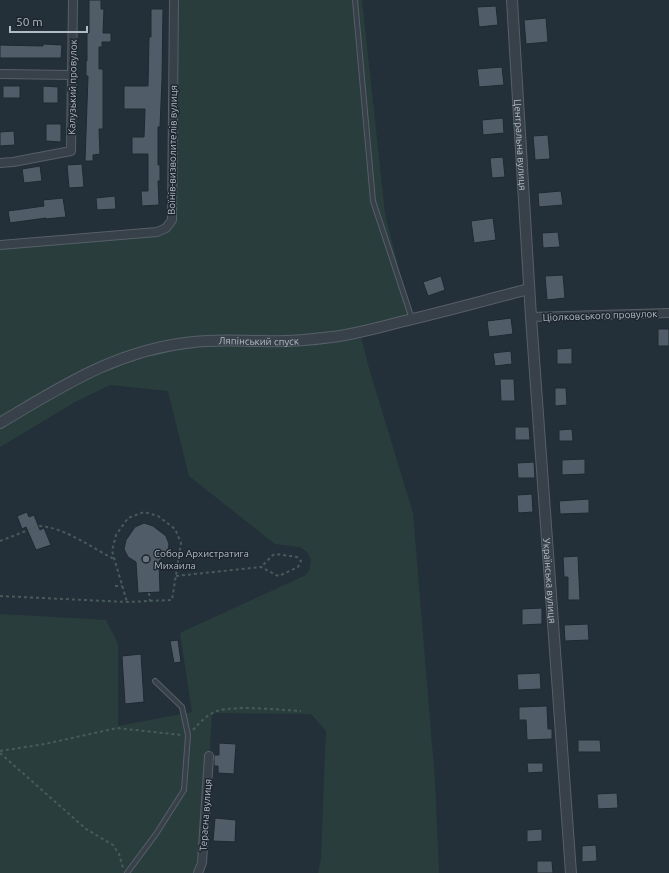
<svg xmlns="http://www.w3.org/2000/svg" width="669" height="873" viewBox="0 0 669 873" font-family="Ubuntu,sans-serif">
  <rect width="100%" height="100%" fill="#243039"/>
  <path fill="#293e3c" d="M174,0H362L385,214L412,320L360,333L368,365L413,513L435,782L439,873H318L321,859L326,731L311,714L212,713L202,873H0V614L106,620L118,644V726L192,712L180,633L306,575L310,568L311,560L307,552L300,547L275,544L189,476L168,391L110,385L75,402L0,447V245L157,232L172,220Z"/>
  <g fill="#505c67" stroke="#1f2831">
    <path d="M89,0H101V9H104L103,33H111V42H102V47H99V69H103V129H99L100,154L93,155V161H85L88,76H86V61H87V33H89Z"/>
    <path d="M496,6L498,25L479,27L477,7Z"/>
    <path d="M151,9H163L162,80L160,127H158V165H160V181H158L159,205L142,206L141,191H148V154H132V137H144L145,109H124V86H148L149,37H151Z"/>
    <path d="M546,18L548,42L526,44L524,20Z"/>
    <path d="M43,44L62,45L61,58H0V45L43,46Z"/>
    <path d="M502,67L504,85L479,87L477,69Z"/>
    <rect x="3" y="86" width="17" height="12"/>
    <path d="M43,86L58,87V103H43Z"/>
    <path d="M503,118L504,133L483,135L482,120Z"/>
    <path d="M46,124H61V142L46,141Z"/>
    <path d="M14,131L15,145L0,146V132Z"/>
    <path d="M548,135L550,159L535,160L533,136Z"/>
    <path d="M503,157L505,177L492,178L490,158Z"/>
    <path d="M82,164L84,187L69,188L67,165Z"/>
    <path d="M40,166L42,181L24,183L22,169Z"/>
    <path d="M561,191L563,205L539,207L538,193Z"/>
    <path d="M115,196L116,209L97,210L96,198Z"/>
    <path d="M63,198L66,217L46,219V218L10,223L8,211L44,206L43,200Z"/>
    <path d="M493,218L496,240L474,243L471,221Z"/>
    <path d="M558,232L560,247L543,248L542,233Z"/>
    <path d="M563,275L565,298L547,300L545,276Z"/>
    <path d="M441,276L445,290L428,296L423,282Z"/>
    <path d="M511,318L513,334L489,337L487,321Z"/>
    <rect x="658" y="329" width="11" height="17"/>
    <path d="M572,348V364H557V349Z"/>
    <path d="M511,351L512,364L495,366L493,353Z"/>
    <path d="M500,379H514L515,401H501Z"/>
    <path d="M555,388H566L567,405L555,406Z"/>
    <path d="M515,427H529L530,440H515Z"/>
    <path d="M572,429L573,441H559V430Z"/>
    <path d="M585,459V474L562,475V460Z"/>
    <path d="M534,462L535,478H518L517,463Z"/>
    <path d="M532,494L533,512L518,513L517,495Z"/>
    <path d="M589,499V513L560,514L559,501Z"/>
    <path d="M27,512L29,517L34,515L40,530L44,528L51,545L36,550L26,527L22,529L17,516Z"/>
    <path d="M144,523L153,526L166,536L169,544L168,553L159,561L160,592L138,593L136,562L128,557L124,549L126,540L135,527Z"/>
    <path d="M578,556L580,600H568V577H564L563,557Z"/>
    <path d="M542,608V624L522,625V609Z"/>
    <path d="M588,624L589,640L565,641L564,625Z"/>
    <path d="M178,640L181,662L174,663L170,641Z"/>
    <path d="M141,654L144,702L125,704L122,656Z"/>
    <path d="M540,673L541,689L518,690L517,674Z"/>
    <path d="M547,706L548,729H552V739L527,740L526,720H519V707Z"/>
    <path d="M578,740H600L601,752H578Z"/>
    <path d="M219,743L236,744L234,774L218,773V766H214V755H219Z"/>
    <path d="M527,763H543V772L528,773Z"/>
    <path d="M617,793L618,808L598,809L597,794Z"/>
    <path d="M215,818L236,820L235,842L213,841Z"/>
    <path d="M542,829V841L527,842V830Z"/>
    <path d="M596,845L597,861L582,862V846Z"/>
    <path d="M537,861H552L553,873H537Z"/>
  </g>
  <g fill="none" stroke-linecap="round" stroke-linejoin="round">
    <defs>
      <g id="service">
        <path d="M355,0L373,201L412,319"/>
        <path d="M127,873L156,834L184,790L188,735L182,707L155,681"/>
      </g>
      <g id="minor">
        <path d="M0,74L72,75"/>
        <path d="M0,163L13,162L71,151L73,0"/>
        <path d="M0,245L157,232L166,228L172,220L174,0"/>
        <path d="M531,317L669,313"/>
        <path d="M198,873L202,863L209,756"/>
      </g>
      <g id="tertiary">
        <path id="s1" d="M512,0L531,317L571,873"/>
        <path id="s2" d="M0,423C64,385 117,350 193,342C217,339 240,341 263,341C286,342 309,340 332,337C355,334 378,328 400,322C443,312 486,300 529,289"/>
      </g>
    </defs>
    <use href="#service" stroke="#565f68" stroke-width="6"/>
    <use href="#minor" stroke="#565f68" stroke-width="10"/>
    <use href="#tertiary" stroke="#565f68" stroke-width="12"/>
    <g stroke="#485b5b" stroke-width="2" stroke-dasharray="3 3" stroke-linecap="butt">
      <path d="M0,541L39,526C64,527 92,548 114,559"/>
      <path d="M176,576L261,567L276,575L279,576L298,567L301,561L297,557L276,554L273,555L261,567"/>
      <path d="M115,586H122"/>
      <path d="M149,593L150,601"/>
      <path d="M0,596L127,602L172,600L181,543L175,529L158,516L144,512L128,518L116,535L112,551L127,602"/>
      <path d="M193,730C201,721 207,715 217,711C235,705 281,710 301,711"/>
      <path d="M0,751L45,744L117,728L181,735"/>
      <path d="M0,753L86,829L113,845L119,854L123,868"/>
    </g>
    <use href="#service" stroke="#38414a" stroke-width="4"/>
    <use href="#minor" stroke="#38414a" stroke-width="8"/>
    <use href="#tertiary" stroke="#38414a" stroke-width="10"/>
  </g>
  <circle fill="#6b7280" stroke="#1d262f" stroke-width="1.5" cx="146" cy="559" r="4"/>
  <g text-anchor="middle" stroke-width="3" stroke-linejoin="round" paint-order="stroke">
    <g font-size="10" fill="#b3bcc5" stroke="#1d262f">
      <text transform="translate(72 87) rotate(-89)" y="4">Калузький провулок</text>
      <text dy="4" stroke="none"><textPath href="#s1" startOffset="145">Центральна вулиця</textPath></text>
      <text transform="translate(172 150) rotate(-89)" y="4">Воїнів-визволителів вулиця</text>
      <text transform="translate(600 315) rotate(-2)" y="4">Ціолковського провулок</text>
      <text dy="4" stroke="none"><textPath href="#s2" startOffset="277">Ляпінський спуск</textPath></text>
      <text dy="4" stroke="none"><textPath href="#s1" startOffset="582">Українська вулиця</textPath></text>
      <text transform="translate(205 815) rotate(-86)" y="4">Терасна вулиця</text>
    </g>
    <g font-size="10" fill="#b3bcc5" stroke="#1d262f" text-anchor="start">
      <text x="154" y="557">Собор Архистратига<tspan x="154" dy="12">Михаила</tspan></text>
    </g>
  </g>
  <path d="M10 26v6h77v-6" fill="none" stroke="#b3bcc5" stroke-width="2"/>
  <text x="16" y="26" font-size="12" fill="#b3bcc5" stroke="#1d262f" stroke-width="3" paint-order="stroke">50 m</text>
</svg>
